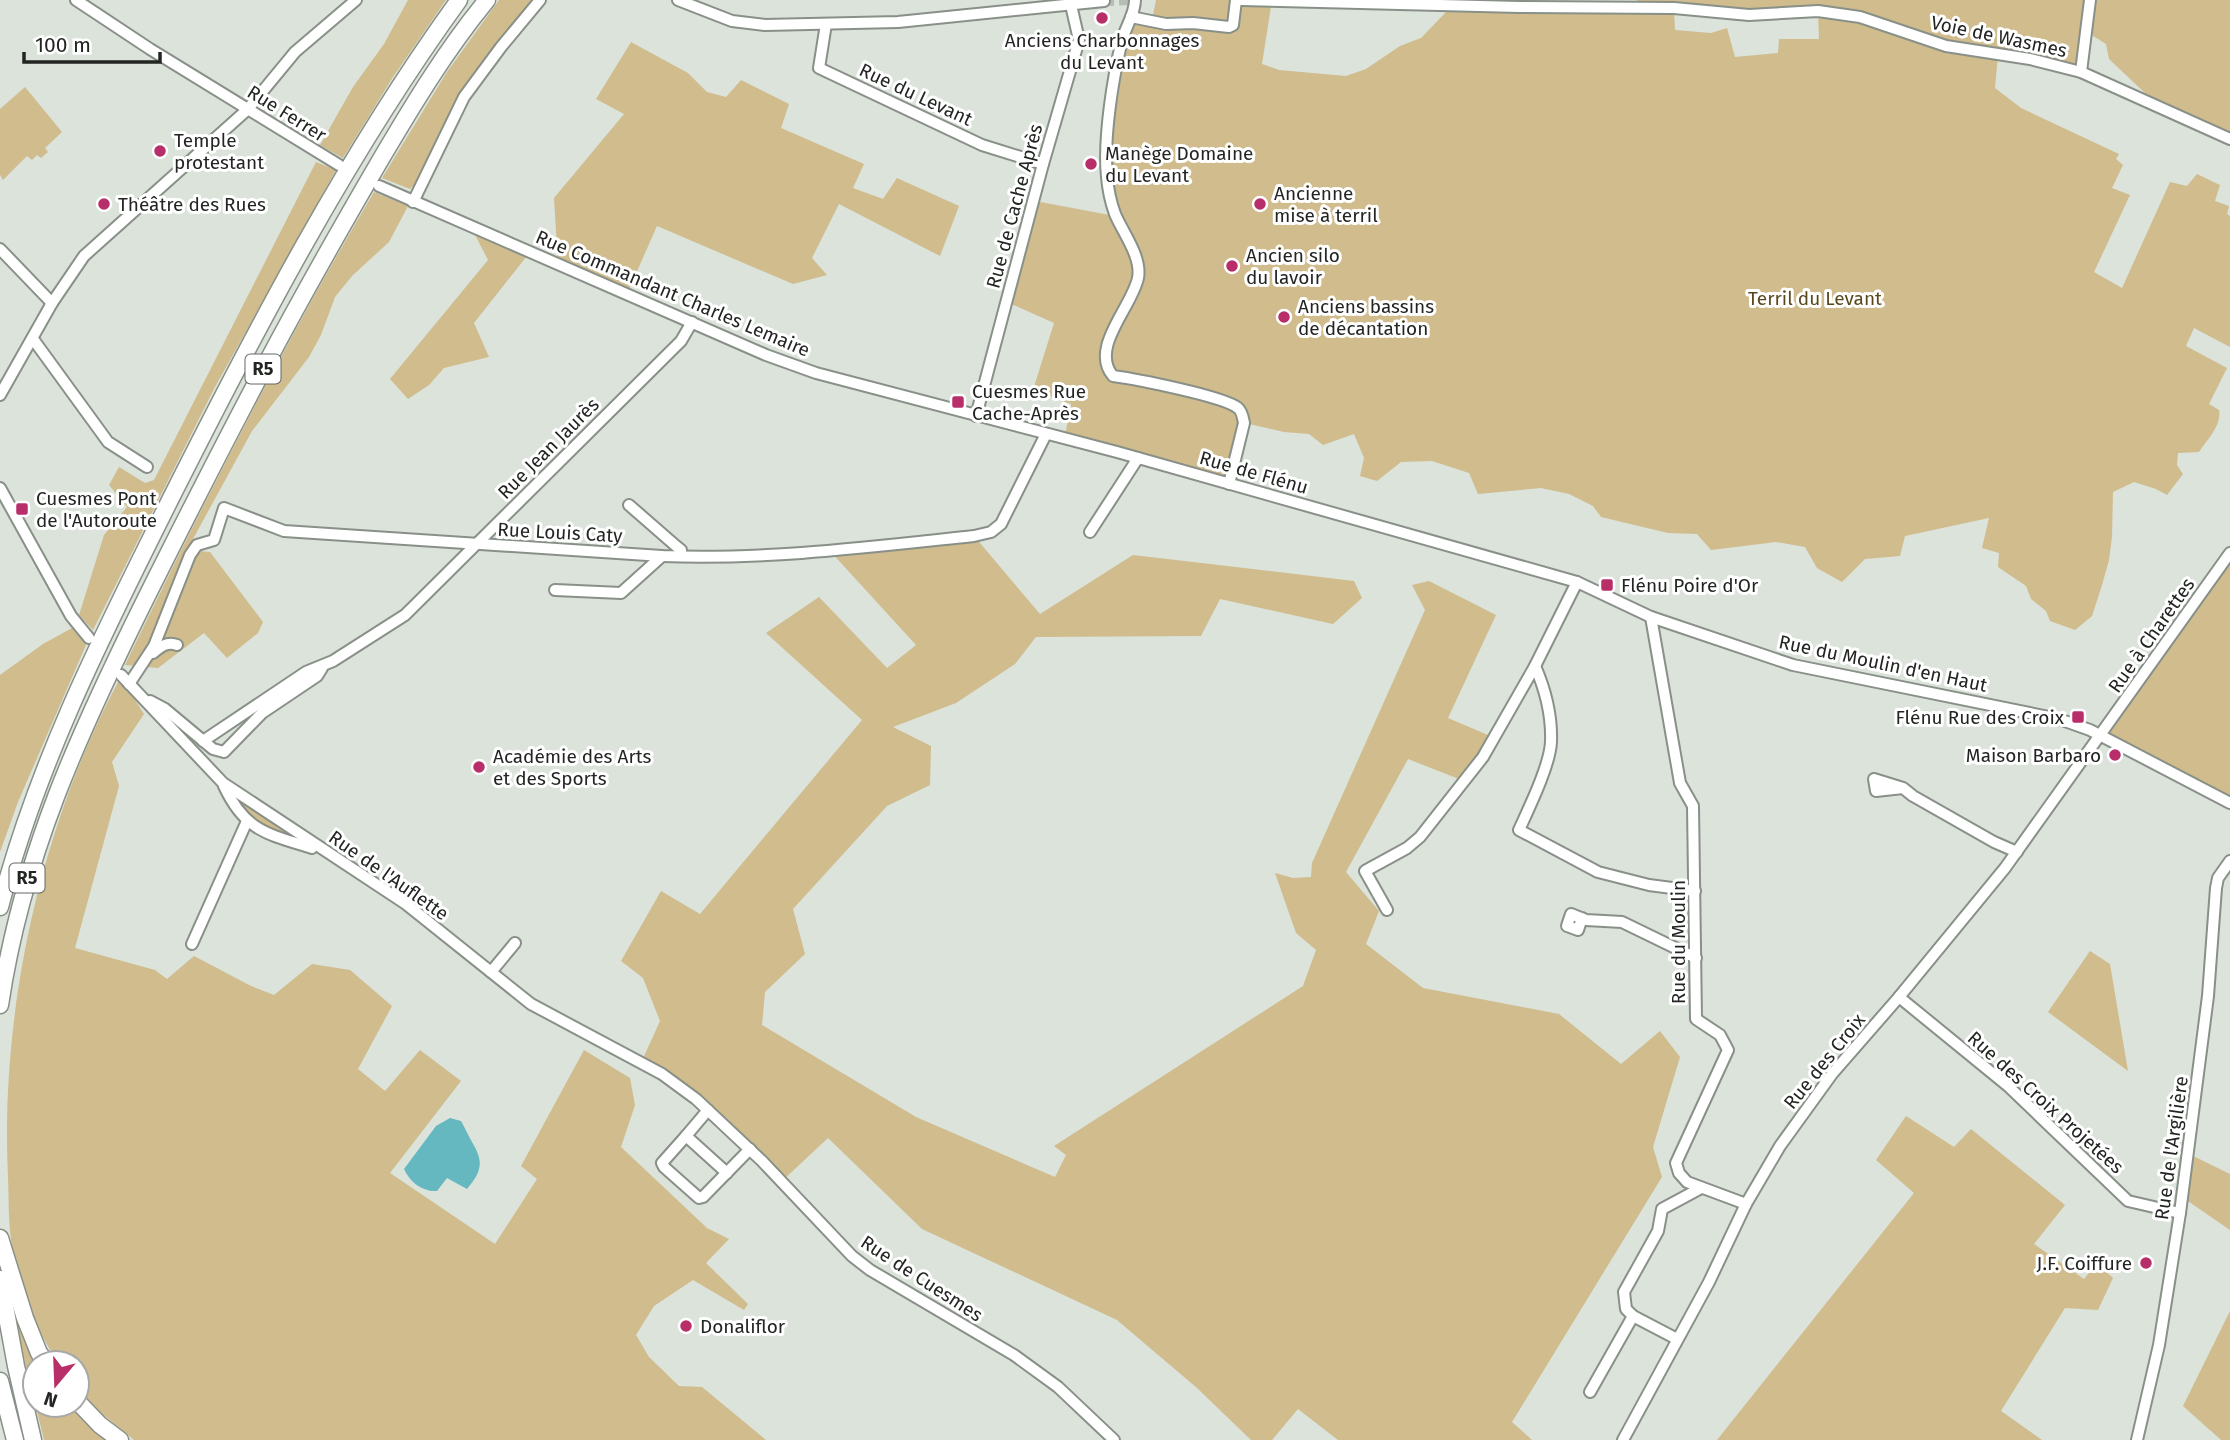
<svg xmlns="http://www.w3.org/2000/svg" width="2230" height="1440" viewBox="0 0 2230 1440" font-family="'Fira Sans',sans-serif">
  <rect width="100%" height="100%" fill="#dbe3db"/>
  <g fill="#d0bc8c" fill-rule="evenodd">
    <path d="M408,0H446L393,77L343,158L320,145L353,87L384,44Z"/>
    <path d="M499,0H540L484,68L424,177L410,189L382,178L447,72Z"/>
    <path d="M1156,0H1272L1262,64L1279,70L1346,76L1366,69L1400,46L1421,38L1448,10L1646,7L1636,0H2230V139L2163,110L2109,59L2106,44L2090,34L2081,72L1998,55L1995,88L2021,108L2119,154L2116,159L2123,165L2112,188L2130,195L2094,272L2122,288L2170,182L2187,186L2197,174L2220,185L2215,201L2229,206L2227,214L2230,216V347L2194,328L2186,346L2227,368L2209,404L2219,410C2222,425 2207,440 2199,452L2178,453L2177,465L2183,474L2167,495L2156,489L2134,482L2113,492L2112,537L2109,560L2102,585L2092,616L2075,630L2050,621L2046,611L2031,599L2026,586L1998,567L1999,553L1982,548L1989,518L1905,536L1900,556L1865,559L1842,582L1817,568L1805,547L1776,542L1711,550L1697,534L1668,533L1601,517L1593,506L1569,494L1541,488L1478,494L1469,473L1432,461L1401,462L1377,481L1360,476L1364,458L1354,434L1323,445L1309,434L1284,432L1245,423L1229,484L1065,436L1071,404L1033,390L1054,323L1007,302L1035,201L1115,216L1107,143L1131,17L1152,20ZM1674,9L1818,12L1819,39H1779L1778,53L1735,57L1727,28L1711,33L1675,30Z"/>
    <path d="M631,42L688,73L707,92L726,97L741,80L789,104L781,128L864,164L853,188L883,199L897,178L959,206L940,256L839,204L812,258L827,275L793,284L657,226L627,294L558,264L554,198L624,114L596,99Z"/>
    <path d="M25,87L62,132L45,148L48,152L41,158L37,155L32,160L27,156L3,180L0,175V109Z"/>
    <path d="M316,162L336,170L215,387L93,630L79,615L104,535L127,507L109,485L119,467L145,483L154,480Z"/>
    <path d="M374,192L408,206L389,242L352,276L335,297L321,335L309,357L252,431L187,550L210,552L263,622L258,633L227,658L204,633L158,668L125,665C203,504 283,345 374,192Z"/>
    <path d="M471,227L530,252L474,323L489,357L444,368L429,385L408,399L390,379L488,260Z"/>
    <path d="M974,536L1040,614L1133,555L1354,581L1362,598L1333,624L1220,599L1201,636L1036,637L1015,664L956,703L893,727L931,746L930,785L887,806L793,909L805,954L765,992L762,1025L916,1117L1055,1177L1066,1155L1054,1146L1303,986L1316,950L1296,933L1275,873L1293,878L1311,877L1312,863L1425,610L1412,585L1429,581L1496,615L1448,718L1495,738L1464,781L1408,759L1346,872L1379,911L1366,944L1423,988L1559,1014L1621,1064L1660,1031L1680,1057L1653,1147L1662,1177L1512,1422L1532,1440H1338L1298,1409L1272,1440H1251L1197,1388L1117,1320L922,1229L828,1138L781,1182L696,1099L641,1063L660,1021L643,978L621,961L661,891L700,914L862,720L766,633L819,597L887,668L916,645L830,551Z"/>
    <path d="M2230,551V803L2101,736Z"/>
    <path d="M72,628L86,645L18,802L0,852V675L43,644Z"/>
    <path d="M118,682L130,692L144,714L112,762L119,786L75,948L155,970L167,979L194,956L251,986L274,995L312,964L350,970L392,1006L358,1069L385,1091L420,1050L461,1081L390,1173L495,1244L537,1179L521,1166L584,1050L630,1078L635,1105L621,1147L707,1228L729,1239L706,1263L748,1304L744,1310L693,1280L654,1306L636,1335L649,1357L679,1386L702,1387L766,1440H134L90,1404L77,1389V1363H58C35,1327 19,1288 12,1246C8,1223 9,1199 8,1177C0,1012 40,828 118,682Z"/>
    <path d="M235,796L297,840L265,827L248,817Z"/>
    <path d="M2090,951L2110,964L2128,1071L2048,1012Z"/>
    <path d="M1906,1116L1954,1147L1971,1129L2065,1205L2034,1244L2084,1279L2097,1263L2113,1278L2098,1310L2065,1308L2001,1411L2042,1440H1717L1914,1193L1876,1160Z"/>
    <path d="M2187,1153L2230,1174V1230L2182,1197Z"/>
    <path d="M2230,1311V1440H2221L2183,1406Z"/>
    <path d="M15,1320H20L42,1363H35V1405H75L113,1440H44Z"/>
  </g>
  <path fill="#65b7c0" d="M450,1118L461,1121C465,1128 468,1135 472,1142C484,1162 482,1171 467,1189L447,1178L437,1191C422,1192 410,1182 404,1169L436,1126Z"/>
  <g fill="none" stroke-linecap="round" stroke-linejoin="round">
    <path stroke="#b6bdb6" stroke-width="10" stroke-dasharray="10 5" stroke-linecap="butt" d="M1104,1L1132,0"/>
    <defs>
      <g id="minor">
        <path d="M76,0L150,49L339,165"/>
        <path d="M678,0L732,21L765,25L898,22L1104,1"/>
        <path d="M1135,0C1135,14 1126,26 1122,40C1113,77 1103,139 1107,177C1108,189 1111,203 1115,214C1123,233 1142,257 1138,278C1132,307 1089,348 1113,376C1135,379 1223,396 1238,408C1242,411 1243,418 1244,423L1229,484"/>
        <path d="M1242,0L1519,7L1674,8L1749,15L1818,11L1860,17L1946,46L2030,59L2081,72L2230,139"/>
        <path d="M1131,17L1166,24L1193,23L1229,27L1233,25L1236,0"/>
        <path d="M826,24L819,68L982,145L1043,164"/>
        <path d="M2081,72L2090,0"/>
        <path d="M379,186L766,355L816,373L1117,452L1577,582L1651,617L1793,665L2059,719L2090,730L2230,803"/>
        <path d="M413,202L464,97L501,47L540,0"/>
        <path d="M0,249L52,303"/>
        <path d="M33,339L108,442L147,467"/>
        <path d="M0,395L52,303L84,256L248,109L295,52L356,0"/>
        <path d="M976,416L1043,164L1079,40L1071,5"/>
        <path d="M0,488L71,616L89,638"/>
        <path d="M629,505L676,546L681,550V556"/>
        <path d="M1090,532L1138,458"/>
        <path d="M555,590L621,593L662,556"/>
        <path d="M1651,617L1680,783L1693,806L1696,1019L1720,1035L1728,1050L1676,1163L1679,1173L1687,1182L1746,1204"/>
        <path d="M153,653C160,647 167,641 177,645"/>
        <path d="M1535,666C1545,689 1552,716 1551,742C1550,765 1529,808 1519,830L1598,872L1649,885L1695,891"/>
        <path d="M121,675L223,783L406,904L531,1004L662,1074L696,1099L762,1161L852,1256L870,1270L1014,1355L1058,1387L1114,1440"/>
        <path d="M129,684L154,646L190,555L197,545L214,540L224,508L284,531L662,556C767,560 870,547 974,536L991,532L1001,524L1046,434"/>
        <path d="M150,701L165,709L213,749L224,752L262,713L317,676L322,668"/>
        <path d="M203,741L306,672L333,661L405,615L681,341L692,322"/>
        <path d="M224,786C245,831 267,834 312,848"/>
        <path d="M1903,788L1876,791L1874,779L1903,788L1913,796L1994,842L2017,852"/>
        <path d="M1387,910L1365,871L1407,848L1420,837L1483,757L1535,666L1577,582"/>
        <path d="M1582,918L1578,930L1567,926L1571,914L1586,920L1622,922L1696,958"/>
        <path d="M192,944L247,821"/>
        <path d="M491,972L515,943"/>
        <path d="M1899,997L2008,1086L2128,1201L2180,1213"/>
        <path d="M708,1110L686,1136L727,1173"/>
        <path d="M686,1136L662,1163L664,1167L699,1198L703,1197L750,1149"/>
        <path d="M1633,1316L1677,1339"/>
        <path d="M1590,1392L1633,1316L1626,1309L1624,1292L1658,1231L1662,1209L1701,1188"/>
        <path d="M1623,1440L1709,1282L1746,1204L1780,1146L1832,1074L1899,997L2005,868L2230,553"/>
        <path d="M2137,1440L2159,1345L2180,1213L2208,996L2216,888L2218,878L2230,861"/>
      </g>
      <g id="highway">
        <path d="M0,907C37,763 105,630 171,498C256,329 348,153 459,0"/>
        <path d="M0,1005C22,856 80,731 146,598C185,520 224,443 265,366C301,298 339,231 378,164C411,108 445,51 487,0"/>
        <path d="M0,1238L25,1318L39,1353L47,1363"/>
        <path d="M0,1279L16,1366L33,1440"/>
        <path d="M0,1381L15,1440"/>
        <path d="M77,1401L100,1425L120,1440"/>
      </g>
    </defs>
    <use href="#minor" stroke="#889088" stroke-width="14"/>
    <use href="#highway" stroke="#889088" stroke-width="19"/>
    <use href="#minor" stroke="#fff" stroke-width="10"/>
    <use href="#highway" stroke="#fff" stroke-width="16"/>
  </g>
  <g fill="#b82e69" stroke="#fff" stroke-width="2.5">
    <circle cx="1102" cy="18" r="7"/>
    <circle cx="160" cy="151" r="7"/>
    <circle cx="1091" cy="164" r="7"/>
    <circle cx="104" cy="204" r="7"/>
    <circle cx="1260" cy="204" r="7"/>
    <circle cx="1232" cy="266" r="7"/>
    <circle cx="1284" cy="317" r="7"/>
    <rect x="951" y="395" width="14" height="14" rx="3.5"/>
    <rect x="15" y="502" width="14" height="14" rx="3.5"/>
    <rect x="1600" y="578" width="14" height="14" rx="3.5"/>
    <rect x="2071" y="710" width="14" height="14" rx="3.5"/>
    <circle cx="2115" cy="755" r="7"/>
    <circle cx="479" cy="767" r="7"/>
    <circle cx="2146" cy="1263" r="7"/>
    <circle cx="686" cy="1326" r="7"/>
  </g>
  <g text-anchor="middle" stroke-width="6" stroke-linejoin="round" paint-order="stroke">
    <g fill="#fff" stroke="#646664" stroke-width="2">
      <rect x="245.5" y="354.5" width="35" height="29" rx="5"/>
      <rect x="9.5" y="863.5" width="35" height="29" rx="5"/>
    </g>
    <g font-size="18" font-weight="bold" fill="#222522">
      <text x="263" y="375">R5</text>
      <text x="27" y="884">R5</text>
    </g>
    <g font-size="19" fill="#222522" stroke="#fff">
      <text transform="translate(1999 36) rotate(12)" y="7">Voie de Wasmes</text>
      <text transform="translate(916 94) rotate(25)" y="7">Rue du Levant</text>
      <text transform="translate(287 113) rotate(32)" y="7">Rue Ferrer</text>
      <text transform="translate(1014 206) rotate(-75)" y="7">Rue de Cache Après</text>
      <text transform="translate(673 293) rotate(23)" y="7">Rue Commandant Charles Lemaire</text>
      <text transform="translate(548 448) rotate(-45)" y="7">Rue Jean Jaurès</text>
      <text transform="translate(1254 472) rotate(16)" y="7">Rue de Flénu</text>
      <text transform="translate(560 532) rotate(3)" y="7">Rue Louis Caty</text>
      <text transform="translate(2151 635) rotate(-55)" y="7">Rue à Charettes</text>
      <text transform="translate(1883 663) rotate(12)" y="7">Rue du Moulin d'en Haut</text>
      <text transform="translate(389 875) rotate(35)" y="7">Rue de l'Auflette</text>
      <text transform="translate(1678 942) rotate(-90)" y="7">Rue du Moulin</text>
      <text transform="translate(1824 1061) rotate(-51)" y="7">Rue des Croix</text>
      <text transform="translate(2046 1102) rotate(42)" y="7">Rue des Croix Projetées</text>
      <text transform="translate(2171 1148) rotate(-82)" y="7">Rue de l'Argilière</text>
      <text transform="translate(922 1278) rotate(33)" y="7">Rue de Cuesmes</text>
    </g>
    <g font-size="19" fill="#222522" stroke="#fff" text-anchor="start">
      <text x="1102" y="47" text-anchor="middle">Anciens Charbonnages<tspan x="1102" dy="22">du Levant</tspan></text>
      <text x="174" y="147">Temple<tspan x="174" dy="22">protestant</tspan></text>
      <text x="1105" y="160">Manège Domaine<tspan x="1105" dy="22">du Levant</tspan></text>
      <text x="1274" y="200">Ancienne<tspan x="1274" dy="22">mise à terril</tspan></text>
      <text x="118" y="211">Théâtre des Rues</text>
      <text x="1246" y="262">Ancien silo<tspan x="1246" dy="22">du lavoir</tspan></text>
      <text x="1298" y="313">Anciens bassins<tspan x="1298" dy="22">de décantation</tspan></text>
      <text x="972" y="398">Cuesmes Rue<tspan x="972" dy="22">Cache-Après</tspan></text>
      <text x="36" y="505">Cuesmes Pont<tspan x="36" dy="22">de l'Autoroute</tspan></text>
      <text x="1621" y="592">Flénu Poire d'Or</text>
      <text x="2064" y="724" text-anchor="end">Flénu Rue des Croix</text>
      <text x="2101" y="762" text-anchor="end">Maison Barbaro</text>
      <text x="493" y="763">Académie des Arts<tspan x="493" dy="22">et des Sports</tspan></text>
      <text x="2132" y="1270" text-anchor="end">J.F. Coiffure</text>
      <text x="700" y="1333">Donaliflor</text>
    </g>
    <g font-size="19" fill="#59481b" stroke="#fff">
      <text x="1815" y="305">Terril du Levant</text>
    </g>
  </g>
  <g transform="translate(56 1384) rotate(199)"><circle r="33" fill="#ffffff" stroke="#a7a8a7" stroke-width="2"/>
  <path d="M0-5L12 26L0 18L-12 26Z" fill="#b82e69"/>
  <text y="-10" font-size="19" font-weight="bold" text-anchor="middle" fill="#222522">N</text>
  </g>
  <path d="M24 52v10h136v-10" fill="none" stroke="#222522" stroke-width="3.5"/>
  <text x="35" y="52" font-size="21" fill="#222522" stroke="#ffffff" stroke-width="5" paint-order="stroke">100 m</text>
</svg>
